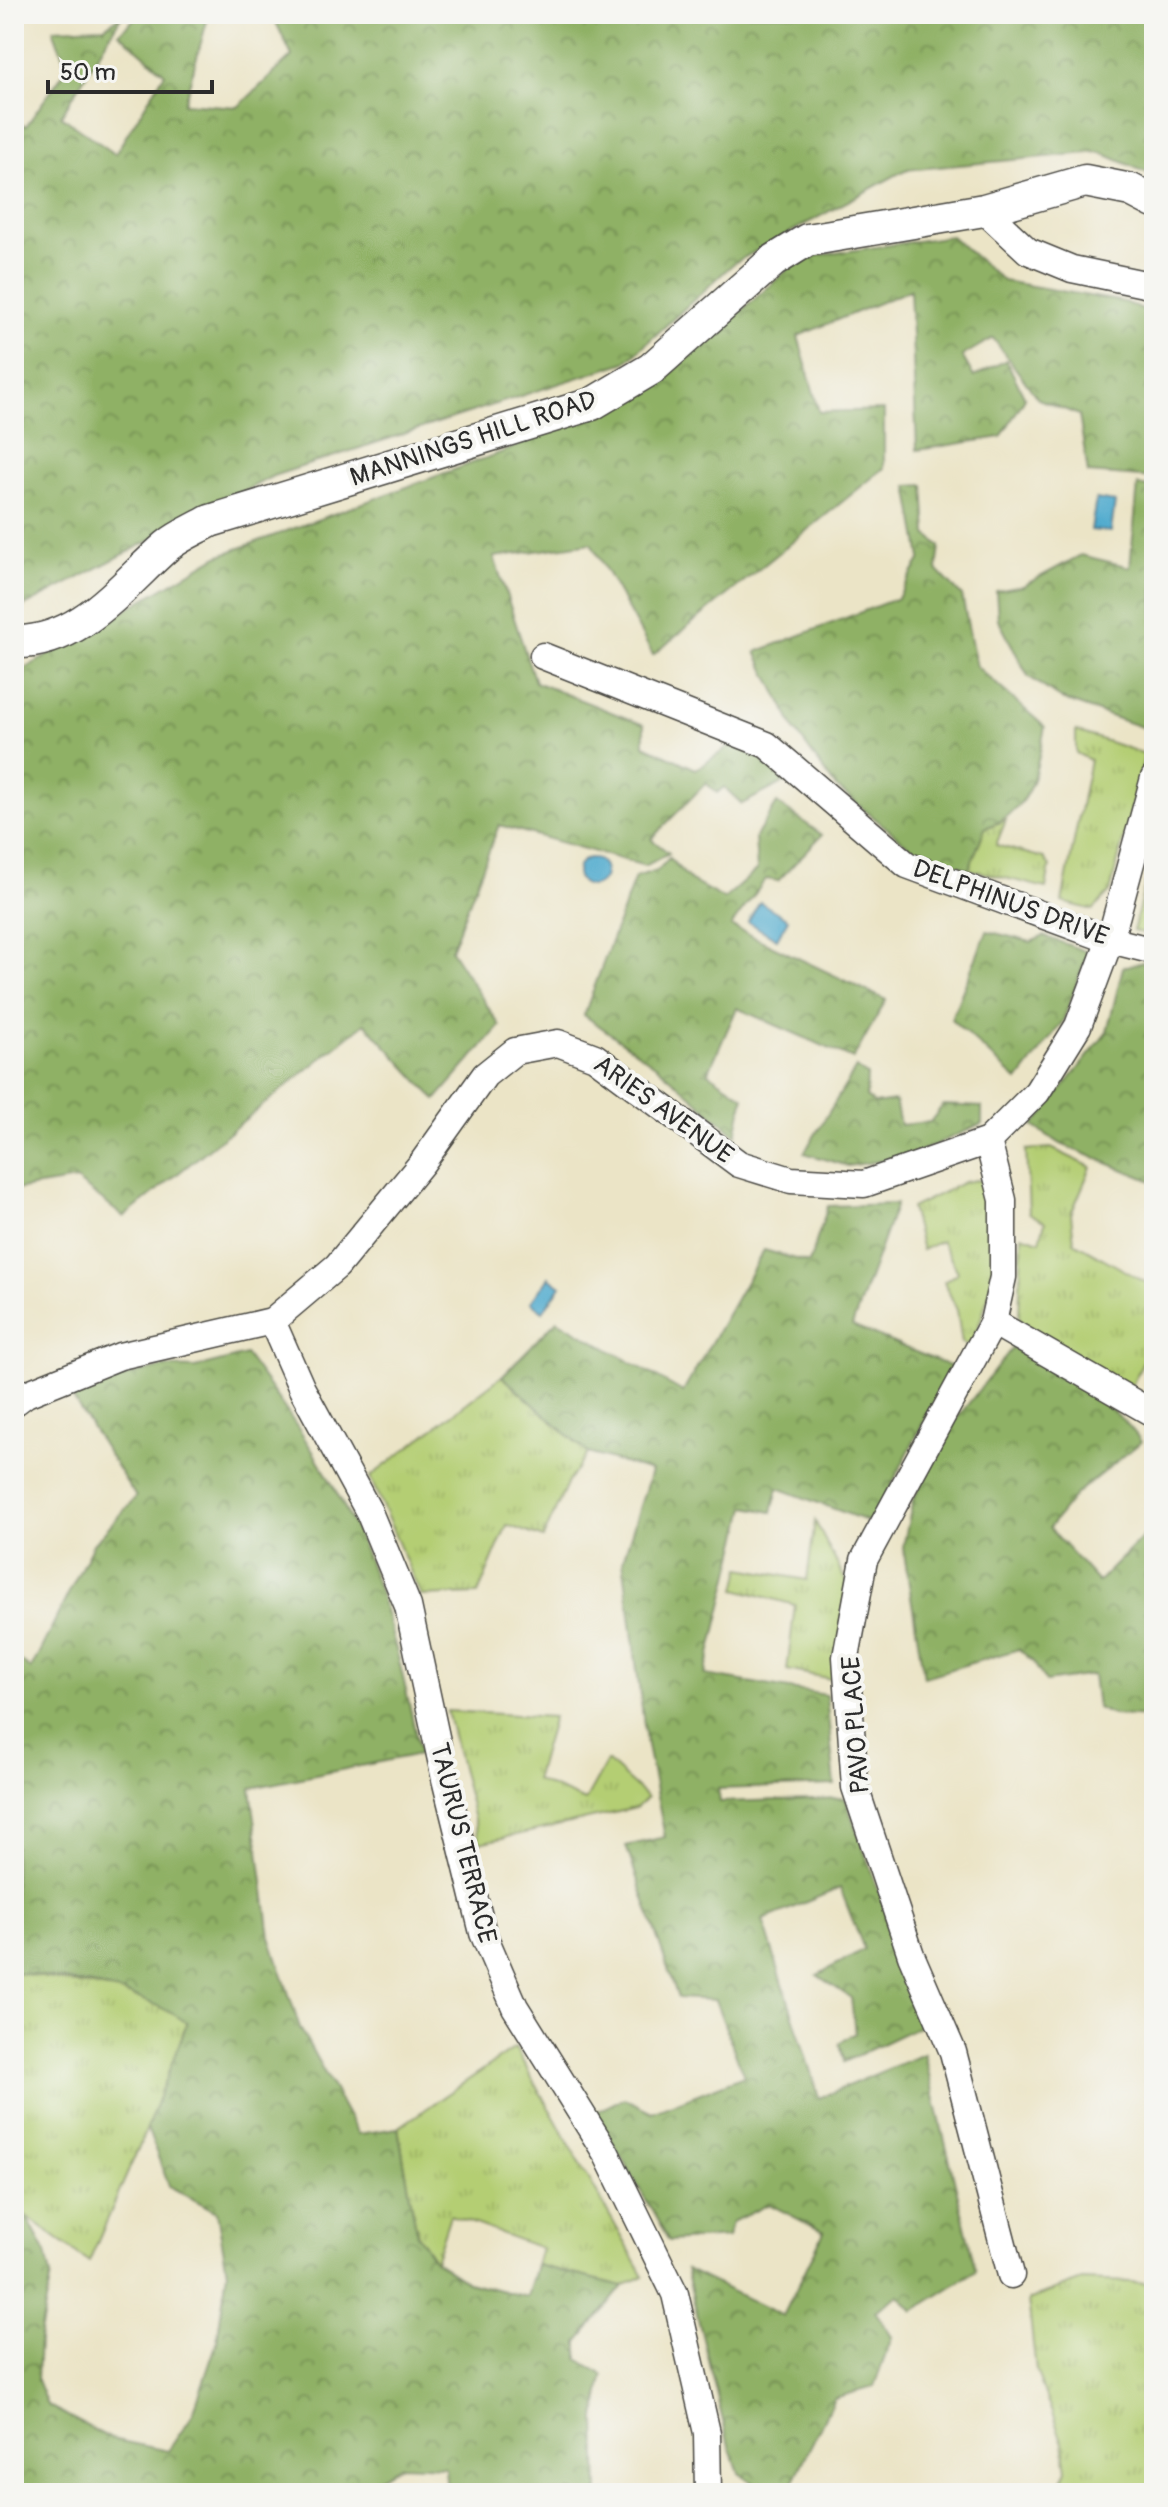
<svg xmlns="http://www.w3.org/2000/svg" width="1168" height="2507" viewBox="0 0 1168 2507" font-family="Pangolin,sans-serif">
  <defs>
    <pattern id="grass-tufts" width="24" height="20" patternUnits="userSpaceOnUse" patternTransform="scale(2)"><rect width="24" height="20" fill="#b4ce73"/><path d="M3 7l-1-3M5 7V3M7 7l1-3M15 17l-1-3M17 17v-4M19 17l1-3" fill="none" stroke="#9bb164"/></pattern>
    <pattern id="forest-crowns" width="20" height="18" patternUnits="userSpaceOnUse" patternTransform="scale(2)"><rect width="20" height="18" fill="#8fb165"/><path d="M2 6a3 3 0 1 1 6 0M12 15a3 3 0 1 1 6 0" fill="none" stroke="#759053"/></pattern>
  </defs>
  <rect width="100%" height="100%" fill="#f6f6f2"/>
  <filter id="ink" filterUnits="userSpaceOnUse"><feTurbulence type="fractalNoise" baseFrequency=".0125" numOctaves="2"/><feDisplacementMap in="SourceGraphic" scale="16" xChannelSelector="R" yChannelSelector="G"/><feConvolveMatrix kernelMatrix="1 2 1 2 8 2 1 2 1" color-interpolation-filters="sRGB"/></filter>
  <filter id="wash" filterUnits="userSpaceOnUse"><feTurbulence type="fractalNoise" baseFrequency=".006" numOctaves="4" result="noise"/><feDisplacementMap in="SourceGraphic" scale="32" xChannelSelector="R" yChannelSelector="G"/><feGaussianBlur stdDeviation="1.8" result="paint"/><feColorMatrix in="noise" values="0 0 0 0 0 0 0 0 0 0 0 0 0 0 0 0 0 1.4 0 .05"/><feComposite in="paint" operator="in"/></filter>
  <g filter="url(#wash)">
    <rect width="100%" height="100%" fill="#ebe4c6"/>
    <g fill="url(#grass-tufts)" stroke="#707c4f" stroke-width="2">
      <path d="M1076,731L1145,754L1110,892L1093,910L1062,902L1090,760L1076,753Z"/>
      <path d="M1006,820L996,845L1044,858L1050,867L1046,888L969,869L985,828Z"/>
      <path d="M1154,851V935L1133,931Z"/>
      <path d="M1051,1148L1091,1167L1071,1214L1074,1242L1154,1287V1336L1132,1386L1076,1362L1025,1334L1019,1316L1022,1235L1040,1241L1045,1222L1029,1213L1026,1150Z"/>
      <path d="M977,1180L989,1184L999,1263L972,1346L962,1343L957,1310L944,1282L958,1272L941,1241L922,1250L911,1208L964,1182Z"/>
      <path d="M502,1376L588,1453L568,1482L543,1538L507,1525L478,1594L421,1596L370,1477Z"/>
      <path d="M815,1521L849,1587L836,1680L787,1670L795,1605L736,1589L741,1568L807,1580Z"/>
      <path d="M447,1711L553,1717L535,1780L585,1801L607,1761L647,1797L636,1808L480,1843Z"/>
      <path d="M14,1972L112,1990L163,2006L188,2023L147,2128L89,2262L14,2207Z"/>
      <path d="M515,2048L644,2276L623,2286L536,2265L541,2248L450,2215L435,2261L417,2234L398,2128Z"/>
      <path d="M1082,2280L1154,2283V2410L1143,2446L1154,2459V2493H1055L1067,2470L1063,2443L1036,2370L1028,2300Z"/>
    </g>
    <g fill="url(#forest-crowns)" stroke="#5d6e48" stroke-width="2">
      <path d="M140,14H209L184,103L238,107L292,56L272,14H1154V176L1100,152L905,170L734,263L626,362L273,476L19,609H14V121L26,126L67,68L53,29L104,27L122,15L61,116L115,154L165,73L119,33Z"/>
      <path d="M951,236L1003,281L1124,302L1154,315V478L1088,473L1079,415L1038,399L993,338L962,356L974,377L1006,360L1025,398L1001,437L917,450L910,290L798,336L819,412L884,410V468L653,655L591,543L494,557L535,682L644,725V745L696,769L741,739L785,782L742,804L724,787L717,793L706,783L651,839L669,853L645,866L499,825L451,950L500,1026L436,1100L365,1023L124,1217L76,1180L14,1190V675L218,556L508,450L661,382L801,258Z"/>
      <path d="M924,485L927,534L940,546L937,570L962,596L976,666L1045,727C1035,774 1034,808 985,828L969,869L914,850L835,786L795,730L756,652L898,598L921,558L908,486Z"/>
      <path d="M1138,485L1154,488V689L1144,728L1061,699L1028,676L998,619L996,591L1023,586L1081,555L1130,567Z"/>
      <path d="M777,803L822,835L778,881L766,879L731,926L886,1000L853,1059L737,1008L708,1073L744,1097L736,1135L658,1067L584,1015L635,877L658,870L669,858L691,881L724,899L757,870L755,838Z"/>
      <path d="M987,931L1031,942L1044,936L1088,952L1063,1021L1018,1081L951,1019Z"/>
      <path d="M1154,959V1182L1061,1144L1033,1126L1107,1032L1123,967Z"/>
      <path d="M856,1068L867,1075L866,1097L875,1104L895,1101L900,1125L930,1122L943,1105L982,1107V1124L907,1157L848,1166L804,1153Z"/>
      <path d="M896,1204L852,1326L952,1367L872,1523L778,1488L772,1512L746,1507L705,1675L826,1695L835,1785L718,1789L720,1802L845,1798L926,2023L844,2062L840,2043L855,2033L851,1998L817,1975L864,1949L840,1888L763,1920L819,2098L924,2054L976,2271L913,2311L899,2295L875,2311L892,2337L874,2387L834,2398L788,2493H769L739,2473L729,2446L686,2269L783,2316L824,2232L769,2204L732,2222L728,2237L669,2241L596,2112L624,2098L652,2112L744,2076L715,2000L678,1998L626,1846L665,1837L646,1741L623,1560L651,1471L588,1453L502,1376L557,1320L683,1392L764,1250L809,1263L828,1206Z"/>
      <path d="M1012,1348C1049,1370 1121,1406 1141,1442L1077,1493L1049,1528L1098,1582L1154,1526V1717L1112,1715L1097,1708L1093,1675L1046,1682L1033,1662L1019,1649L924,1677L903,1547L913,1500L954,1422Z"/>
      <path d="M246,1355C293,1418 340,1486 368,1560C392,1622 406,1689 420,1754L251,1788L270,1937L300,2028L358,2134L398,2128L417,2234L435,2261L467,2282L527,2297L536,2265L623,2286L578,2342V2359L603,2375L596,2418L598,2493H447L445,2467L401,2465L361,2488L357,2493H14V2207L28,2219L46,2253L51,2276L39,2339L37,2380L47,2405L111,2439L168,2451L192,2416L217,2342L227,2272L217,2212L169,2186L147,2128L187,2023C138,1988 72,1981 14,1972V1656L31,1669L93,1544L136,1497L72,1397L109,1380L163,1367L195,1368Z"/>
    </g>
    <g fill="#50aace" stroke="#3e6a7c" stroke-width="2">
      <path d="M1096,499L1115,502L1111,532L1091,530Z"/>
      <circle cx="591" cy="872" r="14"/>
      <path d="M760,902L788,919L777,939L748,922Z"/>
      <path d="M549,1277L561,1286L543,1311L531,1302Z"/>
    </g>
  </g>
  <g filter="url(#ink)">
    <g fill="none" stroke-linecap="round" stroke-linejoin="round">
      <defs>
        <g id="minor">
          <path d="M984,210L1028,251L1072,269L1154,286"/>
          <path d="M543,656L767,745L907,865L1110,940L1154,951"/>
          <path d="M988,1141L1003,1200V1277L993,1322L864,1560L846,1657L855,1787L911,1955L953,2052L1011,2275"/>
          <path d="M272,1321L302,1389L369,1512L408,1606L445,1779L483,1933L515,2007L606,2153L675,2294L707,2433L708,2493"/>
          <path d="M993,1322L1154,1414"/>
          <path d="M14,1403L26,1394L120,1356L272,1321L337,1266L422,1163L485,1075L515,1051L558,1043L595,1057L739,1164L791,1180L864,1184L988,1141L1037,1092L1078,1026L1110,940L1154,778"/>
        </g>
        <path id="major" d="M14,642C80,644 122,585 167,546C179,536 196,529 210,521L592,404L651,369L773,261L807,240L984,210L1085,181L1131,190L1154,202"/>
      </defs>
      <use href="#minor" stroke="#484742" stroke-width="29"/>
      <use href="#major" stroke="#484742" stroke-width="35"/>
      <use href="#minor" stroke="#fff" stroke-width="26"/>
      <use href="#major" stroke="#fff" stroke-width="32"/>
    </g>
  </g>
  <g text-anchor="middle" stroke-width="8" stroke-linejoin="round" paint-order="stroke">
    <g font-size="26" fill="#2b2b2b" stroke="#f6f6f2">
      <text transform="translate(473 438) rotate(-18)" y="9">MANNINGS HILL ROAD</text>
      <text transform="translate(1011 902) rotate(20)" y="9">DELPHINUS DRIVE</text>
      <text transform="translate(664 1109) rotate(36)" y="9">ARIES AVENUE</text>
      <text transform="translate(855 1725) rotate(-94)" y="9">PAVO PLACE</text>
      <text transform="translate(464 1843) rotate(76)" y="9">TAURUS TERRACE</text>
    </g>
  </g>
  <rect width="1168" height="2507" fill="none" stroke="#f6f6f2" stroke-width="48"/>
  <path d="M48 80v12h164v-12" fill="none" stroke="#2b2b2b" stroke-width="4"/>
  <text x="60" y="80" font-size="24" fill="#2b2b2b" stroke="#f6f6f2" stroke-width="6" paint-order="stroke">50 m</text>
</svg>
